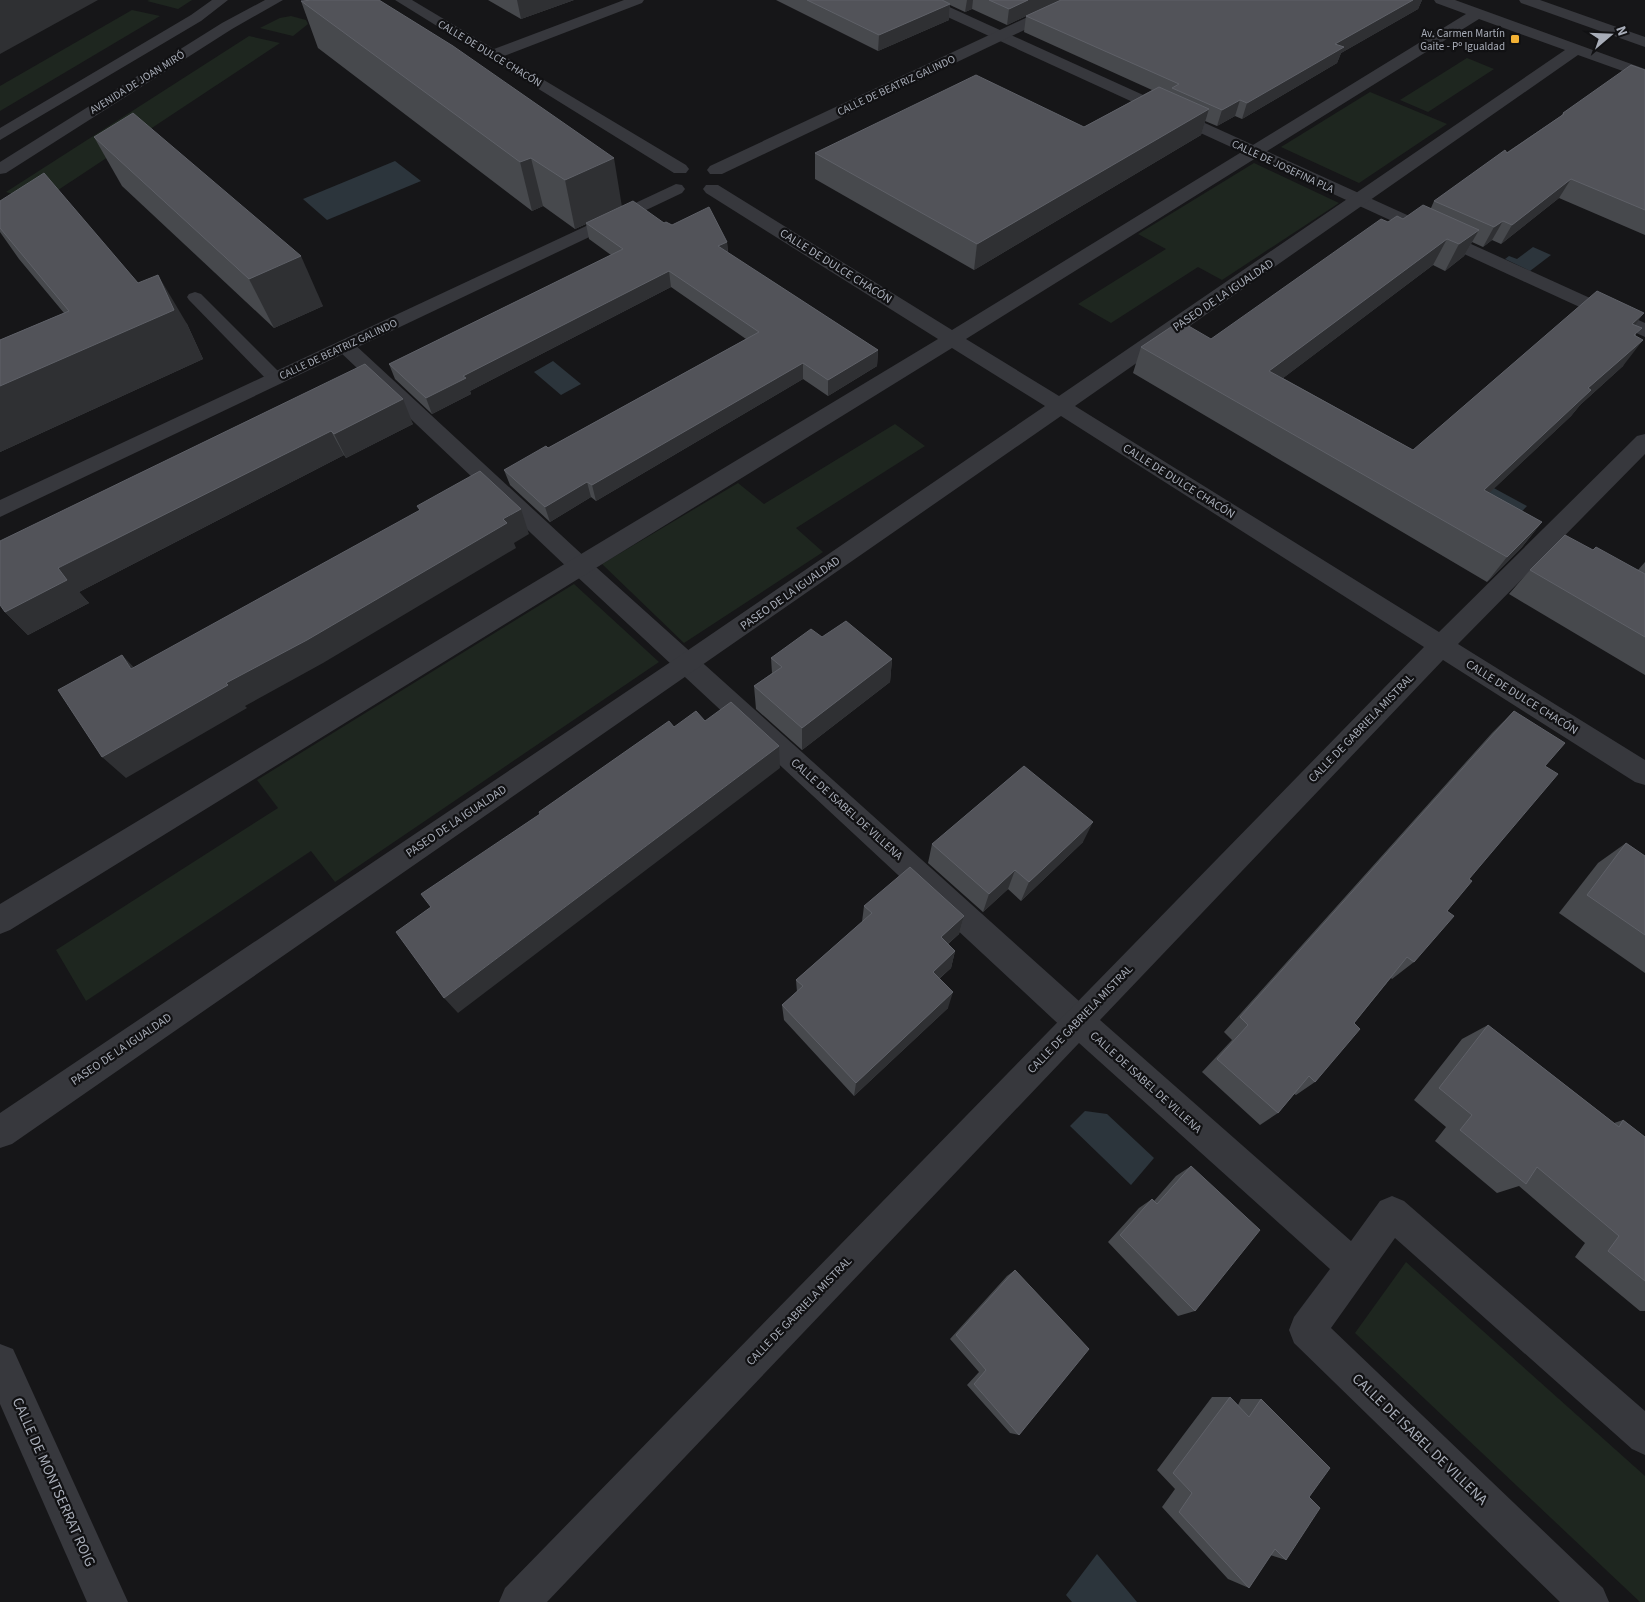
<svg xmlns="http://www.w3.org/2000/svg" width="1645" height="1602" viewBox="0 0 1645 1602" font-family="'Source Sans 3',sans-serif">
  <rect width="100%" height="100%" fill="#161618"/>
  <g fill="#1e261f">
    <path d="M150,0H192L178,9L147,1Z"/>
    <path d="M132,10L160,16L0,111V86Z"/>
    <path d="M291,16L306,20L308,24L293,36L260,28L280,18Z"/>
    <path d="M249,36L280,43L40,202L6,192Z"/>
    <path d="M1467,58L1494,69L1428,112L1400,100Z"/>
    <path d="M1370,92L1447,124L1359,183L1281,147Z"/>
    <path d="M1254,163L1339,203L1222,280L1198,267L1111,323L1078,304L1166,249L1138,234Z"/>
    <path d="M895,424L925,446L796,528L823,552L684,643L602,564L738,483L764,504Z"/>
    <path d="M574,584L659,662L335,882L311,851L86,1001L56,950L278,808L257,780Z"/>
    <path d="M1406,1262L1645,1476V1602H1640L1355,1333Z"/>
  </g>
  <g fill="#2c353c">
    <path d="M395,161L421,181L327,220L303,199Z"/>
    <path d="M1533,247L1551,255L1530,271L1505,259L1509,256L1517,259Z"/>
    <path d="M553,361L581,384L561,395L534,372Z"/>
    <path d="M1479,480L1527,506L1513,521L1484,497Z"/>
    <path d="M1085,1111L1107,1114L1154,1158L1131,1185L1070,1126Z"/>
    <path d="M1097,1554L1137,1602H1072L1066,1595Z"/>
  </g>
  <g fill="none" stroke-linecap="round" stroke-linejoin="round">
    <path fill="#37383d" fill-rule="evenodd" d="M195,292L201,294L282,375L284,379L282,383H270L189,300L187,297L189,294Z"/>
    <g fill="#37383d" fill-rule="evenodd">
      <path d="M915,0H934L1645,323V337L917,3Z"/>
      <path d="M345,340L352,342L587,559L1089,1010L1094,1021L1089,1032L1078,1036L1067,1032L571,571L338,350L335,346L338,342Z"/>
    </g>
    <g fill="#37383d" fill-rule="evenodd">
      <path d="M395,0H412L494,49L624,0H644L642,3L504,56L686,165L689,169L686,173H674Z"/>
      <path d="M1064,0H1083L1081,3L722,174H710L707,170L710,166Z"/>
      <path d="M1434,0H1455L1645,69V79L1578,55L1075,406L1439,632L1637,436L1645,434V454L1458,644L1645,760V785L1635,782L1443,660L1100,1020L1351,1241L1380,1201L1392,1196L1404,1201L1645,1411V1455L1632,1449L1395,1238L1331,1328L1603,1588L1609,1602H1560L1294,1343L1289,1330L1294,1317L1330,1269L1079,1043L547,1602H499L505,1588L1424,647L1061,416L12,1144L0,1148V1113L678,657L1045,406L952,348L10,930L0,934V904L938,339L706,193L703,189L706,185H718L952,330L1466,14L1436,3ZM1479,19L1565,50L1059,396L966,339Z"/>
      <path d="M1519,0H1540L1645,37V47L1521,3Z"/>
      <path d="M676,184L682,185L685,189L682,193L0,517V500Z"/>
      <path d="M0,1344L13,1349L128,1602H87L0,1404Z"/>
    </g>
    <g fill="#37383d" fill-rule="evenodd">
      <path d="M212,0H228L201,21L0,140V128L191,15Z"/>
      <path d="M265,0H283L232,29L6,173L0,174V162L222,23Z"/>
    </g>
  </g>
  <g fill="#47494d">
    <path d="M488,0H574L521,19Z"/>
    <path d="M776,0H1060L1007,25L972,9L965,12L950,5L949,20L878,51Z"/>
    <path d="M1061,0H1422L1418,9L1341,53L1337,63L1242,119L1235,116L1217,126L1205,121L1201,135L974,270L815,179V153L1084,127L1152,90L1024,32L1026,16Z"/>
    <path d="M301,1L622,206L664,223L727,242L728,253L878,350L877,366L828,396L803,379L596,501L591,497L550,522L510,485L504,470L548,448L746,339L671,287L470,391L471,394L432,414L395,379L389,364L611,255L589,239L586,224L575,229L543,206L532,211L318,48Z"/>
    <path d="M1645,70V235L1559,198L1501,244L1492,240L1483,247L1472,242L1464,256L1445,271L1433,265L1283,378L1413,450L1635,325L1636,336L1623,366L1580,405L1571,416L1489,493L1542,522L1522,547L1487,582L1133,373L1141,347L1211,339L1388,222L1403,219L1431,208L1434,201L1561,116L1563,113Z"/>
    <path d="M94,137L323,306L274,328L122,186Z"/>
    <path d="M0,201L138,283L187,324L203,359L0,452V340L64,313L19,259L0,232Z"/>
    <path d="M365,364L413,424L346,458L344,455L79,592L89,603L28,635L5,612Z"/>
    <path d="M1593,550L1638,570L1645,562V675L1509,594L1530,570Z"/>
    <path d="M822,637L892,659L890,682L802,750L756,709L754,686L772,673L771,658Z"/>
    <path d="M1514,711L1545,766L1469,879L1447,911L1414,962L1392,979L1391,978L1354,1023L1315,1082L1296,1095L1294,1094L1278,1113L1260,1125L1202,1072L1232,1040L1224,1032L1492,733Z"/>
    <path d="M1083,842L1021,901L1008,889L983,912L928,863L932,844Z"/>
    <path d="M1626,843L1645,856V973L1559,913L1598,863Z"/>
    <path d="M864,906L964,916L959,934L948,944L955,951L951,968L939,979L948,1008L854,1096L784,1020L782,1005L797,992L796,980L862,922Z"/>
    <path d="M1488,1025L1614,1123L1623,1120L1645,1137V1311H1640L1575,1257L1585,1243L1519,1186L1497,1193L1435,1141L1446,1127L1414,1100L1462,1039Z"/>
    <path d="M1191,1166L1195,1311L1178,1316L1108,1242L1139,1208L1152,1199L1154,1201L1176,1176Z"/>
    <path d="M1015,1270L1019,1435L1010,1433L967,1385L979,1372L950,1339L1007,1276Z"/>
    <path d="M1212,1397H1230L1238,1405L1241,1399H1261L1309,1497L1286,1560L1270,1555L1249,1588L1228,1579L1162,1507L1175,1489L1157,1470Z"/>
  </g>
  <g fill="#2f3033">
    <path d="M0,0H98L0,54Z"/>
    <path d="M517,0H574L521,19Z"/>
    <path d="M967,0H973L972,9L965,12Z"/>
    <path d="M1028,0H1060L1007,25L1009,9Z"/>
    <path d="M1413,0H1422L1418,9L1341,53L1337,63L1242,119L1247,103L1335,44Z"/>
    <path d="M950,4L949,20L878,51L879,35Z"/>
    <path d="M1240,100L1235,116L1217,126L1222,110Z"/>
    <path d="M1209,109L1201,135L974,270L977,244Z"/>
    <path d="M531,158L543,206L532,211L520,162Z"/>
    <path d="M614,158L622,207L575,229L565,180Z"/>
    <path d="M1571,179L1559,198L1501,244L1512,225Z"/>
    <path d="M1503,221L1492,240L1483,247L1494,227Z"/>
    <path d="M1479,230L1464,256L1445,271L1459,244Z"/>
    <path d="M1447,239L1433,265L1258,397L1269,371Z"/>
    <path d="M727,242L728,258L718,246Z"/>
    <path d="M301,256L323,306L274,328L249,279Z"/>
    <path d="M669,271L671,287L470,391L471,394L432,414L426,398L463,376Z"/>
    <path d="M158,275L187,324L203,359L0,452V386Z"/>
    <path d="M1644,313L1624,340L1632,324Z"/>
    <path d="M1643,340L1623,366L1580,405L1571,416L1466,515L1484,490L1588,388Z"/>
    <path d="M878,350L877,366L828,396V380Z"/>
    <path d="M803,363V379L596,501L592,485Z"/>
    <path d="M403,399L413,424L346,458L334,434Z"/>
    <path d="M331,431L344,455L79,592L89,603L28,635L5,612L58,568Z"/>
    <path d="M587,482L591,497L550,522L545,507Z"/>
    <path d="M521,509L529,534L514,543L516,548L323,663L245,706L247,708L126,778L102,757L226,683Z"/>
    <path d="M1542,522L1522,547L1487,582L1507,557Z"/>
    <path d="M122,655L144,678L131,669Z"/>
    <path d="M892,659L890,682L802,750V728Z"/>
    <path d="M779,746L780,768L458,1013L444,998Z"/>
    <path d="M1093,822L1083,842L1021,901L1029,882Z"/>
    <path d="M1015,870L1008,889L983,912L989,894Z"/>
    <path d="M964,916L959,934L936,954L941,937Z"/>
    <path d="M955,951L951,968L928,988L933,972Z"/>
    <path d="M953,992L948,1008L854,1096L856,1083Z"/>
  </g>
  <g fill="#525359" stroke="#5f6168">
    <path d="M313,0H379L453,46L614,158L565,180L531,158L520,162L301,1Z"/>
    <path d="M807,0H942L950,4L879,35Z"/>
    <path d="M989,0H1028L1009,9Z"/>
    <path d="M1061,0H1413L1335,44L1344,47L1247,103L1240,100L1222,110L1172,88L1179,84L1026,16Z"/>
    <path d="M1631,65L1645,70V210L1571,179L1512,225L1503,221L1494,227L1434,201L1505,150L1507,153L1564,114L1563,113Z"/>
    <path d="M976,75L1084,127L1159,87L1209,109L977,244L815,153Z"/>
    <path d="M133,113L301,256L249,279L94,137Z"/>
    <path d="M44,173L138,283L158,275L174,310L0,386V340L69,311L0,228V201Z"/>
    <path d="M633,201L664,223L666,222L672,225L709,207L727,242L718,246L878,350L828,380L803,363L592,485L587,482L545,507L504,470L546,446L548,448L759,332L669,271L463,376L466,378L426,398L389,364L623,249L586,223Z"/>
    <path d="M1423,205L1479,230L1459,244L1447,239L1269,371L1413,450L1597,291L1644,313L1632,324L1642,328L1634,335L1643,340L1588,388L1591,390L1484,490L1542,522L1507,557L1141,347L1180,321L1211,339L1381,219L1388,222L1397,216L1403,219Z"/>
    <path d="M365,364L403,399L334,434L331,431L58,568L67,580L5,612L0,605V541Z"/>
    <path d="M480,471L521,509L503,519L507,523L307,640L226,683L228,685L102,757L58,690L122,655L131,669L420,510L417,506Z"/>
    <path d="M1565,535L1593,550L1596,547L1645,574V637L1530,570Z"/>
    <path d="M846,621L892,659L802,728L754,686L782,667L771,658L811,629L822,637Z"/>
    <path d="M731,702L779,746L444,998L396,932L431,907L421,894L540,814L539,812L669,721L674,727L696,711L705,721Z"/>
    <path d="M1514,711L1565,743L1545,766L1558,774L1469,879L1472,881L1447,911L1454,916L1414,962L1407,957L1354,1023L1360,1029L1315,1082L1309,1076L1278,1113L1217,1059L1248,1025L1240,1017Z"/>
    <path d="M1024,766L1093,822L1029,882L1015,870L989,894L932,844Z"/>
    <path d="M1626,843L1645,856V935L1587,895Z"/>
    <path d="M910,867L964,916L941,937L955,951L933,972L953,992L856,1083L782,1005L803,986L796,980L872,913L864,906Z"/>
    <path d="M1488,1025L1619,1127L1623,1120L1645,1137V1281L1608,1251L1619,1236L1537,1167L1526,1184L1460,1130L1472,1115L1439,1088Z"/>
    <path d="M1191,1166L1260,1230L1195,1311L1120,1235L1152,1199L1157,1204Z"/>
    <path d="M1015,1270L1089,1349L1019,1435L974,1384L986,1370L956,1335Z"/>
    <path d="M1230,1397L1249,1417L1261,1399L1330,1468L1309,1497L1320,1508L1286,1560L1275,1549L1249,1588L1179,1512L1192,1493L1173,1473Z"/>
  </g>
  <rect fill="#f2b134" stroke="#111113" stroke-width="2" x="1510" y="34" width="10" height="10" rx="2.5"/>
  <g text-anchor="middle" stroke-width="4.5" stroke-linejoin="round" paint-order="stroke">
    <g font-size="11" fill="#a8adb8" stroke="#111113" text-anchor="end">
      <text x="1505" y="37">Av. Carmen Martín<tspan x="1505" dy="13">Gaite - Pº Igualdad</tspan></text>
    </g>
    <g font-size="11" fill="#a8adb8" stroke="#111113">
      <text transform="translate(490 53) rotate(31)" y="4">CALLE DE DULCE CHACÓN</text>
      <text transform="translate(137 82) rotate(-32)" y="4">AVENIDA DE JOAN MIRÓ</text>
      <text transform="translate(896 85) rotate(-25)" y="4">CALLE DE BEATRIZ GALINDO</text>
      <text transform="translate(1283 166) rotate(25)" y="4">CALLE DE JOSEFINA PLA</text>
      <text transform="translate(338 349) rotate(-25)" y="4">CALLE DE BEATRIZ GALINDO</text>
    </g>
    <g font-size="12" fill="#a8adb8" stroke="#111113">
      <text transform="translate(836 266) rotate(32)" y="4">CALLE DE DULCE CHACÓN</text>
      <text transform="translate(1223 295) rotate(-34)" y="4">PASEO DE LA IGUALDAD</text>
      <text transform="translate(1179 481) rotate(32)" y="4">CALLE DE DULCE CHACÓN</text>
      <text transform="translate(790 593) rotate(-35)" y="4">PASEO DE LA IGUALDAD</text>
      <text transform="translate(1522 697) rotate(32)" y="4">CALLE DE DULCE CHACÓN</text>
      <text transform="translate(1361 728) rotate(-46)" y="4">CALLE DE GABRIELA MISTRAL</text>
      <text transform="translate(847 809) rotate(42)" y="4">CALLE DE ISABEL DE VILLENA</text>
      <text transform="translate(456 821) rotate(-34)" y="4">PASEO DE LA IGUALDAD</text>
      <text transform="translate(1080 1019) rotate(-46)" y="4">CALLE DE GABRIELA MISTRAL</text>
      <text transform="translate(121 1049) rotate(-34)" y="4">PASEO DE LA IGUALDAD</text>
      <text transform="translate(1146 1082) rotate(42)" y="4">CALLE DE ISABEL DE VILLENA</text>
      <text transform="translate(799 1311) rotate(-46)" y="4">CALLE DE GABRIELA MISTRAL</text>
    </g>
    <g font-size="15" fill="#a8adb8" stroke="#111113">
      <text transform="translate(1420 1439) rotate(44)" y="5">CALLE DE ISABEL DE VILLENA</text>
      <text transform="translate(54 1482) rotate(66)" y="5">CALLE DE MONTSERRAT ROIG</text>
    </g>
  </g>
  <g transform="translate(1610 35) rotate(71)" stroke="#111113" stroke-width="4" paint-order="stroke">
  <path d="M0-4L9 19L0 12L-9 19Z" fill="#a8adb8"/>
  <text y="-8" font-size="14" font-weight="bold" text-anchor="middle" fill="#a8adb8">N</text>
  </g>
</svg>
